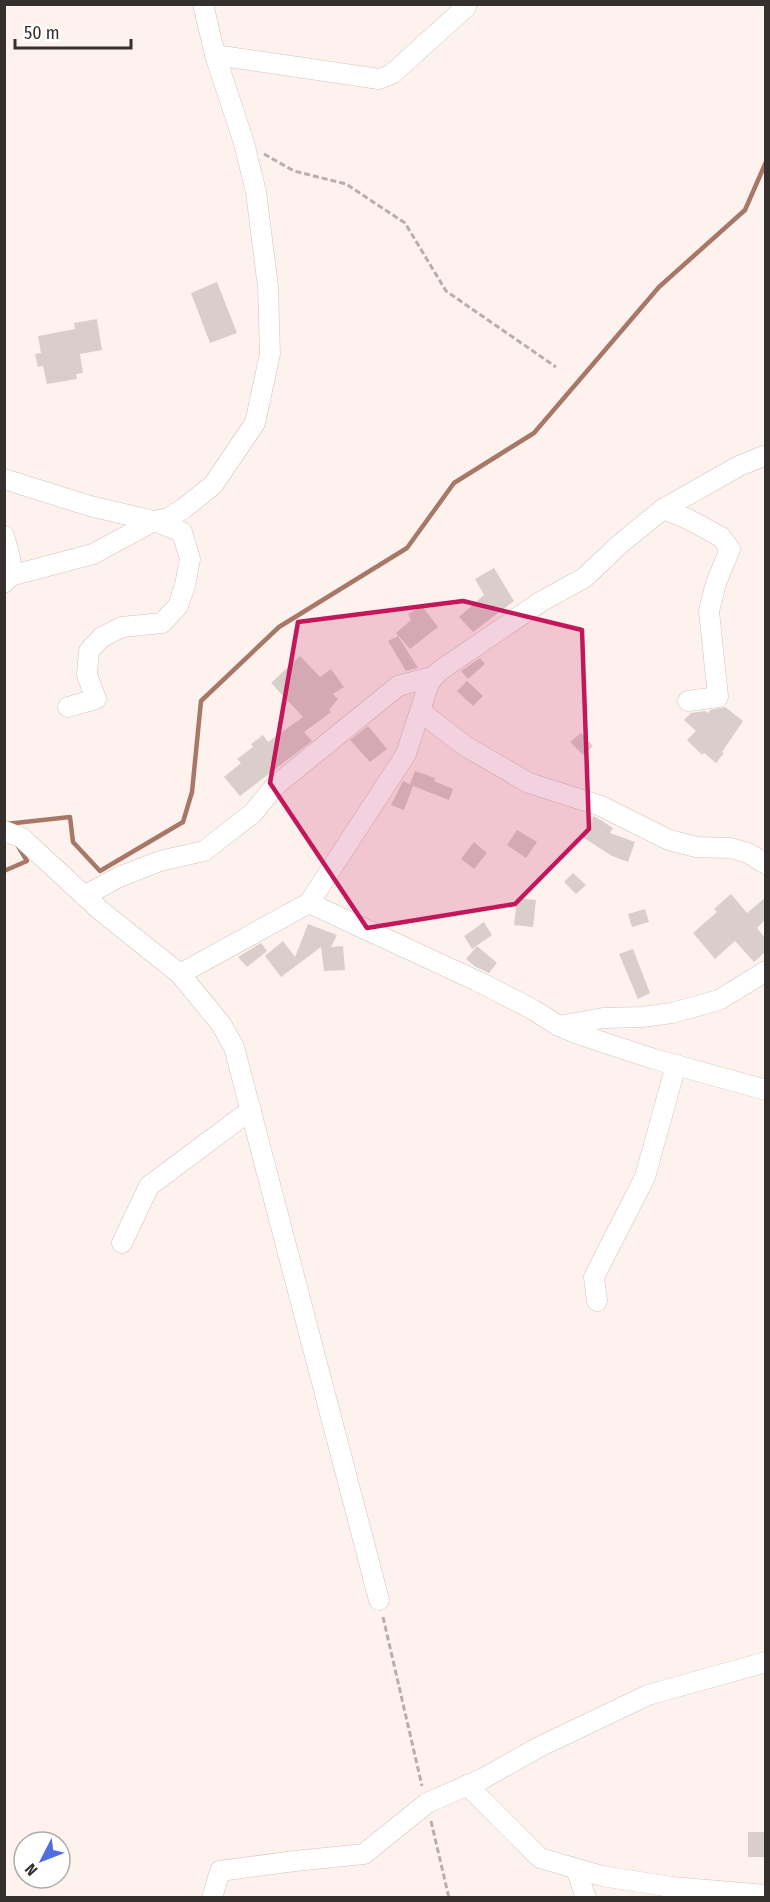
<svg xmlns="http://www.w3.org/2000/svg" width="770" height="1902" viewBox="0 0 770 1902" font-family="'Fira Sans Condensed',sans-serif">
  <rect width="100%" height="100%" fill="#fef2ee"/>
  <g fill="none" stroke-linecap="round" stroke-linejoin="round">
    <g stroke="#a77867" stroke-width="4.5">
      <path d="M6,824L70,817L73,842L100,871L183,822L192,792L201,701L279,627L407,548L454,483L534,433L659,287L745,210L766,162"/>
      <path d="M4,871L27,861L18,846"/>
    </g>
  </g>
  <g fill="#daceca">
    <path d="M217,282L237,333L210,343L191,293Z"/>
    <path d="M97,319L102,350L80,354L83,373L76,374L77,379L47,384L43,366L38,367L35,354L41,353L38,336L75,329L74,323Z"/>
    <path d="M494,568L514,601L473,632L459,617L484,595L475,579Z"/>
    <path d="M422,606L438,627L410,649L396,633L411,620L408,614Z"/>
    <path d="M398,636L418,668L406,671L388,641Z"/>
    <path d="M300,656L320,677L331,669L344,687L333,694L338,699L329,710L331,712L304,732L312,741L240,796L224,777L241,763L237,759L253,747L251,744L263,735L268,742L303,717L271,683Z"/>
    <path d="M480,658L485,664L468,679L461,671Z"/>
    <path d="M467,681L483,696L473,706L457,691Z"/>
    <path d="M725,707L743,721L722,752L724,753L716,763L704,753L702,755L687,740L696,731L684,720L691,713L705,711L708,713L710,710Z"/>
    <path d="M368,726L387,749L370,762L350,740Z"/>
    <path d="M581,733L593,746L583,755L570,742Z"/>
    <path d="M415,771L435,778L434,781L453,789L449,800L413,786L404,810L391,805L403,781L410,784Z"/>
    <path d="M594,816L613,828L610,833L635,842L628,862L612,856L581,836Z"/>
    <path d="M517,830L537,842L526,858L507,845Z"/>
    <path d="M474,842L487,853L474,869L461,859Z"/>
    <path d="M573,873L586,885L576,894L564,882Z"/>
    <path d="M731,894L747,913L765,898V920L757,928L765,938V952L754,962L735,941L715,959L693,933L717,912L714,909Z"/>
    <path d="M517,898L536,900L533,927L514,925Z"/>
    <path d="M645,909L649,922L632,927L628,914Z"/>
    <path d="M484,922L492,935L472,949L464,936Z"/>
    <path d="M308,924L337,935L331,947L343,946L345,970L324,971L321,947L281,977L265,956L283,941L295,957Z"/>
    <path d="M261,943L267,951L247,967L238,957Z"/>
    <path d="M477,946L497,963L489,973L476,967L466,959Z"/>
    <path d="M633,949L650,993L638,999L619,954Z"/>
    <rect x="748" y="1832" width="17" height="25"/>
  </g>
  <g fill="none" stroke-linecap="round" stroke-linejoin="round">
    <defs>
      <g id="minor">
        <path d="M215,55L379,79L392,74L466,7"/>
        <path d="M4,479L90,506L154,521L169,518L183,509L213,485L255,423L270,354L268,287L256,192L244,143L215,55L203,4"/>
        <path d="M663,509L688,519L721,537L730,549L716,583L709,611L718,697L688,701"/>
        <path d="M4,536C8,551 17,571 4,583"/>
        <path d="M10,576L93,554L154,521L182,532L190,559L185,585L178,606L162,623L122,627L102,637L89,651L87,675L96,699L68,707"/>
        <path d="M421,712L465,746L529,783L601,806L669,840L696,847L731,848L748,853L766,864"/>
        <path d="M4,831L22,838L101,911L180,974L221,1024L234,1047L379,1600"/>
        <path d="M84,896L119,877L160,861L204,851L253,813L275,786L398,686L432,677"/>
        <path d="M309,903L477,981L532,1009L559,1026L578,1034L654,1059L766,1090"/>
        <path d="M180,974L309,903L406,754L429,683L438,672L542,601L584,578L620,544L663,509L739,466L766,455"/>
        <path d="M559,1026L603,1018L642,1017L672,1013L719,1000L766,971"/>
        <path d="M122,1243L149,1186L251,1110"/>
        <path d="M597,1301L594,1277L645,1177L676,1065"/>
        <path d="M467,1785L540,1858L602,1876L672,1887L766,1895"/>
        <path d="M576,1869L586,1898"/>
        <path d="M212,1898L220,1871L295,1861L364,1854L427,1803L484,1778L539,1747L648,1695L766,1662"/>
      </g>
    </defs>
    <use href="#minor" stroke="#cfc3bf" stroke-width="21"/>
    <g stroke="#b8afab" stroke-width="3" stroke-dasharray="6 3" stroke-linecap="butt">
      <path d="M264,154L294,171L346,184L405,223L446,291L556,367"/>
      <path d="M383,1617L422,1786"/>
      <path d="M431,1821L449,1898"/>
    </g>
    <use href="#minor" stroke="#fff" stroke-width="20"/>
  </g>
  <path fill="#c2185b" fill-opacity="0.2" stroke="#c2185b" stroke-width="4.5" stroke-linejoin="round" d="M463,601L582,630L589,829L515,904L367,928L270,783L298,622Z"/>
  <rect width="770" height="1902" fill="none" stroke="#35302e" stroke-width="12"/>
  <g transform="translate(42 1860) rotate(228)"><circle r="28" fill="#ffffff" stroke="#aeacab" stroke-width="1.5"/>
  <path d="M0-4.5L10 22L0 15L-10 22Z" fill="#516de2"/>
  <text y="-9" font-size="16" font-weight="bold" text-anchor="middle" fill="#35302e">N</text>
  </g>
  <path d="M15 39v9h116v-9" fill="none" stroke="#35302e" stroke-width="3"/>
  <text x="24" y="39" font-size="18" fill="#35302e" stroke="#ffffff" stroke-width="4.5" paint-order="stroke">50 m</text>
</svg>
